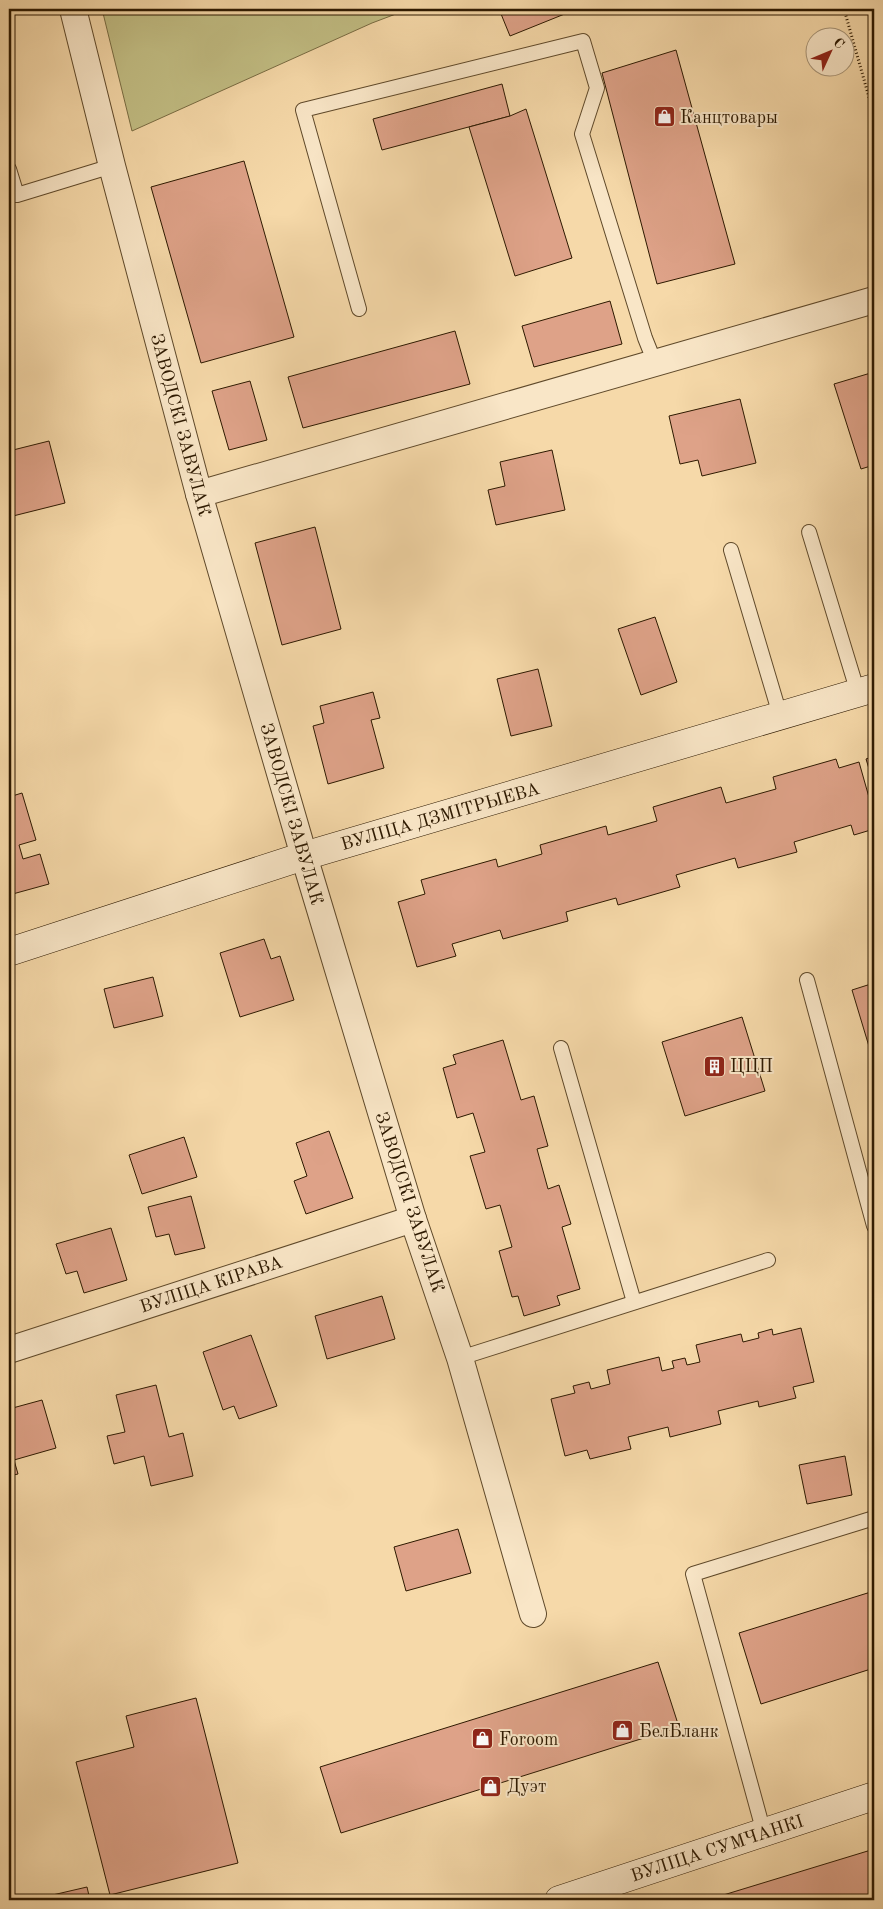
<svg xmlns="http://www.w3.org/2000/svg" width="883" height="1909" viewBox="0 0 883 1909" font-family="'Old Standard TT',serif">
  <rect width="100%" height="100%" fill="#f6d9a9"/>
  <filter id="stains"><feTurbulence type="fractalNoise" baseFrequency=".004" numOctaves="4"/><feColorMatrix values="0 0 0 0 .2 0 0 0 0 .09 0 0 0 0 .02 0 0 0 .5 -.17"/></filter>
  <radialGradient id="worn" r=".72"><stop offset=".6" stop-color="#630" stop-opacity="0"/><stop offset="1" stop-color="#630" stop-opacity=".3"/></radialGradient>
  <path fill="#c2be84" stroke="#786c42" d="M102,9H409L372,23L132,131Z"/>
  <g fill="#dea288" stroke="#2d1900">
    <path d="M499,9H577L510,36Z"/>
    <path d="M676,50L735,264L657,284L602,73Z"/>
    <path d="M502,84L510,116L382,150L373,119Z"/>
    <path d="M526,109L572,258L515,276L469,127L510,116Z"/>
    <path d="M244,161L294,337L201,363L151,187Z"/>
    <path d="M610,301L622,344L534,367L522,326Z"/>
    <path d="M455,331L470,384L303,428L288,377Z"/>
    <path d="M874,372V465L861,469L834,384Z"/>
    <path d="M250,381L267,440L229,450L212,391Z"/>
    <path d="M740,399L756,463L702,476L698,460L680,464L669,416Z"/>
    <path d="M49,441L65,503L9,517V451Z"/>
    <path d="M552,450L565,510L496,525L488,490L505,486L500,462Z"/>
    <path d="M315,527L341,629L282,645L255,543Z"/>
    <path d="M655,617L677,682L641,695L618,629Z"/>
    <path d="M538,669L552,726L511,736L497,679Z"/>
    <path d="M373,692L380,718L371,720L384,768L328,784L313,726L324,723L320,706Z"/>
    <path d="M874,756V785L866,759Z"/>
    <path d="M836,759L839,768L859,762L874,815V829L854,835L851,825L794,842L797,852L738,868L735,858L676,875L680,887L618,905L616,898L566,912L568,921L503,939L500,930L452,944L456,956L417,967L398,902L425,894L421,880L496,859L498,867L542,854L540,845L606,826L608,835L657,821L653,807L721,787L726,803L776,789L773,777Z"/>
    <path d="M22,793L36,840L19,845L23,859L40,854L49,884L9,895V797Z"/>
    <path d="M264,939L271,959L280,956L294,1000L240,1017L220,953Z"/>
    <path d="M153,977L163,1016L114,1028L104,989Z"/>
    <path d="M874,983V1063L852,990Z"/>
    <path d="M742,1017L765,1091L685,1116L662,1042Z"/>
    <path d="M503,1040L521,1100L534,1096L548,1146L537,1149L548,1189L559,1185L571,1224L562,1227L580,1289L557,1296L560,1305L524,1316L518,1296L512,1297L499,1251L512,1247L500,1205L486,1209L470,1156L485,1152L473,1113L457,1118L443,1068L456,1064L453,1055Z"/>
    <path d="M329,1131L353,1198L306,1214L294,1181L307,1176L296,1143Z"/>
    <path d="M184,1137L197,1177L142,1194L129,1155Z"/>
    <path d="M191,1196L205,1248L175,1255L169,1234L156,1237L148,1207Z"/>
    <path d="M111,1228L127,1280L84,1293L77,1271L66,1274L56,1244Z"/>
    <path d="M382,1296L395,1339L327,1359L315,1316Z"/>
    <path d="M801,1328L814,1382L793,1387L796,1398L759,1407L758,1401L718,1411L721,1424L670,1437L668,1427L628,1437L631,1449L590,1459L587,1450L565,1456L551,1399L575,1393L573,1386L589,1382L591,1389L610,1384L607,1370L659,1357L662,1371L674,1368L672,1361L685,1358L687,1365L700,1362L696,1345L741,1334L743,1342L759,1338L758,1333L772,1329L773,1335Z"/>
    <path d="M251,1335L277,1406L239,1419L234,1406L223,1410L203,1352Z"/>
    <path d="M156,1385L169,1437L183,1433L193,1476L151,1486L144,1456L114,1464L107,1436L125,1432L116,1395Z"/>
    <path d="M42,1400L56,1448L14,1460L18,1474L9,1476V1409Z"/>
    <path d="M845,1456L852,1495L807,1504L799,1465Z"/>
    <path d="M458,1529L471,1573L406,1591L394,1547Z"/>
    <path d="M874,1591V1668L761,1704L739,1633Z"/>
    <path d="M658,1662L679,1727L341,1833L320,1767Z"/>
    <path d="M196,1698L238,1863L110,1895L76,1762L134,1747L126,1716Z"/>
    <path d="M871,1850L874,1861V1900H707Z"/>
    <path d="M87,1887L90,1900H31Z"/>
  </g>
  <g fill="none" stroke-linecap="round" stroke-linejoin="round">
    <defs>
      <g id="lane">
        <path d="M9,169L17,195L112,166"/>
        <path d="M359,309L303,110L583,41L597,88L582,134L645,338L655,363"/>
        <path d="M809,532L858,693"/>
        <path d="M731,550L780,715"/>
        <path d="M807,980L874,1226"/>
        <path d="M561,1048L634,1302"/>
        <path d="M460,1358L768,1260"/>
        <path d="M764,1833L693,1574L874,1518"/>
      </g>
      <g id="street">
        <path d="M73,9L112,166L199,494L304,856L413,1219L460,1358L533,1614"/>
        <path d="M199,494L874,300"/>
        <path d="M9,1350L413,1219"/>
      </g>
      <g id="secondary">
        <path d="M9,952L304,856L874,688"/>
        <path d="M559,1900L874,1796"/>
      </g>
    </defs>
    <use href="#lane" stroke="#5f492a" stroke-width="16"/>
    <use href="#street" stroke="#5f492a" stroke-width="28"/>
    <use href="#secondary" stroke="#2d1900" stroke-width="29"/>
    <path stroke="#2d1900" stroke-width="3" stroke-dasharray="1 2.5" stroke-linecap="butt" d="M844,9L874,115"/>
    <use href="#lane" stroke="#f9e6c7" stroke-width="14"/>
    <use href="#street" stroke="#f9e6c7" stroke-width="26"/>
    <use href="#secondary" stroke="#f9e6c7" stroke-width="28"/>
  </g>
  <defs>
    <symbol id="shop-square" viewBox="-11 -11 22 22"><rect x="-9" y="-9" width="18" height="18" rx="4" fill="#8f2418" stroke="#f9e6c7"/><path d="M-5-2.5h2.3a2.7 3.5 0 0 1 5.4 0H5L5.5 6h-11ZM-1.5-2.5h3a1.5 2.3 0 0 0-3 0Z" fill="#fff"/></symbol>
    <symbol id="building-square" viewBox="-11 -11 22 22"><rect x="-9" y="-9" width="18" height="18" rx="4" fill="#8f2418" stroke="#f9e6c7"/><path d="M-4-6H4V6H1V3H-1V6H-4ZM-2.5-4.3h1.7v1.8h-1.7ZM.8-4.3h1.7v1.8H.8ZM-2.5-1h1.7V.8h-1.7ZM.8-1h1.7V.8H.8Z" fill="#fff"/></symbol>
  </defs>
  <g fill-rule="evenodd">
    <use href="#shop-square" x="652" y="104" width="25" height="25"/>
    <use href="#building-square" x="702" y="1054" width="25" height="25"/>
    <use href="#shop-square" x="610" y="1718" width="25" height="25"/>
    <use href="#shop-square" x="470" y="1726" width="25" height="25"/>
    <use href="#shop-square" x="478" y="1774" width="25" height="25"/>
  </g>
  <g text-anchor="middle" stroke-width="4" stroke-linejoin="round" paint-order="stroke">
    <g font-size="18" fill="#2d1900" stroke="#f9e6c7" text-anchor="start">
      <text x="680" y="123">Канцтовары</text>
      <text x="730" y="1072">ЦЦП</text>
      <text x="639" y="1737">БелБланк</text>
      <text x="499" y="1745">Foroom</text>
      <text x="507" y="1792">Дуэт</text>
    </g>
    <g font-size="18" fill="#2d1900" stroke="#f9e6c7">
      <text transform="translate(181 425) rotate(75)" y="6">ЗАВОДСКІ ЗАВУЛАК</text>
      <text transform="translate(292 814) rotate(74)" y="6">ЗАВОДСКІ ЗАВУЛАК</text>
      <text transform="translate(440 816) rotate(-16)" y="6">ВУЛІЦА ДЗМІТРЫЕВА</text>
      <text transform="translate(410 1202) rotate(72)" y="6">ЗАВОДСКІ ЗАВУЛАК</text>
      <text transform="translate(211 1284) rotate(-18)" y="6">ВУЛІЦА КІРАВА</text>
      <text transform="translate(717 1848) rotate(-18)" y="6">ВУЛІЦА СУМЧАНКІ</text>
    </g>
  </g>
  <rect width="883" height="1909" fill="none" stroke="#f6d9a9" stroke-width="30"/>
  <rect x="10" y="10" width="863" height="1889" fill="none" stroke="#2d1900" stroke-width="2.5"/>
  <rect x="15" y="15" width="853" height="1879" fill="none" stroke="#2d1900"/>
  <g transform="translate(830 52) rotate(46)"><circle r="24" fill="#f9e6c7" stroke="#a79477"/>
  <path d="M0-4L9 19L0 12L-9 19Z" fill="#8f2418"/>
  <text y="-8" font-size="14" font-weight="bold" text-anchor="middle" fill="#2d1900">С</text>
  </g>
  <rect width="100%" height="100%" filter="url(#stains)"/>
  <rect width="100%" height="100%" fill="url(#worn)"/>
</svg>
